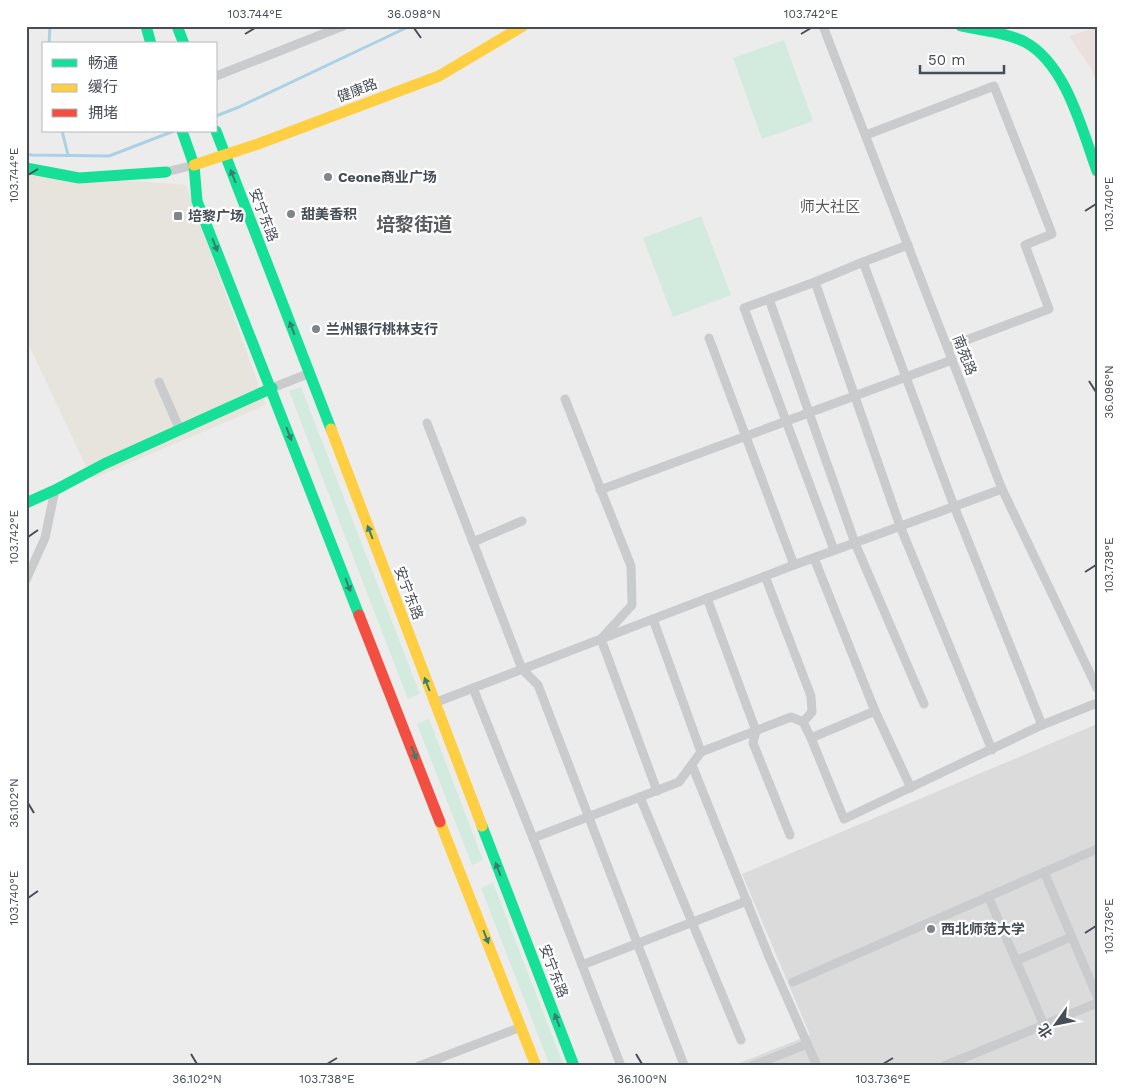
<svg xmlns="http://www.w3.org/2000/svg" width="1123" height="1092" viewBox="0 0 1123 1092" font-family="'Work Sans','Noto Sans SC',sans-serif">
  <rect width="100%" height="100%" fill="#edecec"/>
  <path fill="#e6e4dc" d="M26,173L186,185L266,405L92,479L26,339Z"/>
  <path fill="#dbdbdb" d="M1097,724V1066H732L810,1035L742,874Z"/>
  <path fill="#ebe0dd" d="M1097,27V84L1091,68L1069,36Z"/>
  <g fill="#d3eade">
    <path d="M784,40L813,121L762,139L733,58Z"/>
    <path d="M701,216L731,295L673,317L643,238Z"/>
    <path d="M301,387L420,694L408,699L289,391Z"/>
    <path d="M429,719L483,860L472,865L417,724Z"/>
    <path d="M493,883L564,1066H550L481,888Z"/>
  </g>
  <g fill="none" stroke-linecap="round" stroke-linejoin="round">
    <g stroke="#aad1e4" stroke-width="3">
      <path d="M49,44L50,26"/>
      <path d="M216,116L239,107L410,26"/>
      <path d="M62,131L68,155"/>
      <path d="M26,154L32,155L109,156L174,131"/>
    </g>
    <g stroke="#c9cbcd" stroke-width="9">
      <path d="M823,26L1002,489L1097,688"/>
      <path d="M216,76L343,26"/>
      <path d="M866,135L994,86L1049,226L1052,234L1025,245L1049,309L948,347"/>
      <path d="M166,172L194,165"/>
      <path d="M863,262L908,245"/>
      <path d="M815,282L863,262L954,506L1042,725"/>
      <path d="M769,299L815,282L900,526L992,750"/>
      <path d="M709,338L794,565"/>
      <path d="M159,382L180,430"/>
      <path d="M272,388L310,373"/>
      <path d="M565,399L631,566L632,605L601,639L657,791"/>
      <path d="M427,423L522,669L538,685L684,1065"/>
      <path d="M600,490L952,360"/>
      <path d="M473,542L522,521"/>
      <path d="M834,550L744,308L769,299L855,543L924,704"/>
      <path d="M765,576L811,696L812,712L803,722"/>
      <path d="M26,580L45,538L55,490"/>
      <path d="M707,598L756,731L753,743L790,835"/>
      <path d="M653,619L701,752"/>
      <path d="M473,688L533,838L679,782L701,752L791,717L803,722L811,738L844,819L1042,725L1097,703"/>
      <path d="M434,703L794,565L1002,489"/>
      <path d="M875,711L911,788"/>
      <path d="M811,738L875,711L814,558"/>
      <path d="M692,765L769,957L817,1066"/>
      <path d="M640,797L741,1040"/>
      <path d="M533,838L621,1066"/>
      <path d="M1044,872L1097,996"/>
      <path d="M988,896L1044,1025"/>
      <path d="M1016,961L1071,937"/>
      <path d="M582,965L747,901"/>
      <path d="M793,982L1097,849"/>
      <path d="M419,1066L521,1027"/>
      <path d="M752,1066L807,1044"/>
      <path d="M944,1066L1097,1003"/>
    </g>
    <g stroke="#16e098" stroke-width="11">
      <path d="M146,26L151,44"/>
      <path d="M177,26L184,44"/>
      <path d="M961,26C982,31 1005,32 1025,42C1066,64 1082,130 1097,171"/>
      <path d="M182,131L194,165L197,201L359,615"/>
      <path d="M216,131L331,429"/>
      <path d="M26,168L79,178L166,172"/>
      <path d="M26,503L55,490L104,464L272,388"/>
      <path d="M482,826L574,1066"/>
    </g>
    <g stroke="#ffcf43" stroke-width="11">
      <path d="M194,165L258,144L439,76L523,26"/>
      <path d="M331,429L482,826"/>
      <path d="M440,822L536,1066"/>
    </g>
    <path stroke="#f24e42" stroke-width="11" d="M359,615L440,822"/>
  </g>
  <defs><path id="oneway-solid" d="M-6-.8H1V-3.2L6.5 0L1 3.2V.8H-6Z" transform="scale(1.25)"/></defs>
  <g fill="#35806e">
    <use href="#oneway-solid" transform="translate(233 176) rotate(-111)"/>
    <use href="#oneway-solid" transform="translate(215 245) rotate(68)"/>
    <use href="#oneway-solid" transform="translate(292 328) rotate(-111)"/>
    <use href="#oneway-solid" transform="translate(289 434) rotate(69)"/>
    <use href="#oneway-solid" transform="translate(370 532) rotate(-111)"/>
    <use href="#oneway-solid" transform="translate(348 585) rotate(69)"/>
    <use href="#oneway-solid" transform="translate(427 684) rotate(-111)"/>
    <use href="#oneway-solid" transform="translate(414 753) rotate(69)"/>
    <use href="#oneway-solid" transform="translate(498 869) rotate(-111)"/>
    <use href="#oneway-solid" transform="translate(486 937) rotate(69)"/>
    <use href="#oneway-solid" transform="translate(557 1020) rotate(-111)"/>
  </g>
  <path fill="none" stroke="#464d57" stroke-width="2" d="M414,28L421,38M245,34L255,28M801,34L811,28M28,175L38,169M1085,211L1096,204M1089,381L1096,392M28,537L38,530M1085,572L1096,565M28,803L34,813M28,898L38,891M1085,933L1096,926M191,1054L197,1064M636,1054L642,1064M327,1064L337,1058M883,1064L893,1058"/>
  <g fill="#80858b" stroke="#fff" stroke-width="2">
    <circle cx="328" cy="177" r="5"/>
    <circle cx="291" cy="214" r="5"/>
    <rect x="173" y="211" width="10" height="10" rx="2.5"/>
    <circle cx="316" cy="329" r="5"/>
    <circle cx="931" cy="929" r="5"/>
  </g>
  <g text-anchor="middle" stroke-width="4.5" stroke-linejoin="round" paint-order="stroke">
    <g font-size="14" fill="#464d57" stroke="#fff">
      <text transform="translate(357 90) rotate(-21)" y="5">健康路</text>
      <text transform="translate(264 215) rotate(69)" y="5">安宁东路</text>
      <text transform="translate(965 355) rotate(69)" y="5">南苑路</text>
      <text transform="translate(409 593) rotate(69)" y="5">安宁东路</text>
      <text transform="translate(554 971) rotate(69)" y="5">安宁东路</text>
    </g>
    <g font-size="14" font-weight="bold" fill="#464d57" stroke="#fff" text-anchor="start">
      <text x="338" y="182">Ceone商业广场</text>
      <text x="301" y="219">甜美香积</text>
      <text x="188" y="221">培黎广场</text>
      <text x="326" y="334">兰州银行桃林支行</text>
      <text x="941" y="934">西北师范大学</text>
    </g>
    <g font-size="15" fill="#595b5f" stroke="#fff">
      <text x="830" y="212">师大社区</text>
    </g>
    <g font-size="19" font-weight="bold" fill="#595b5f" stroke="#fff">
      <text x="414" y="231">培黎街道</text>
    </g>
  </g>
  <rect width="1123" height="1092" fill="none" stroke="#ffffff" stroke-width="55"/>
  <rect x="42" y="42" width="175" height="90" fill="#ffffff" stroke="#b5b8bc"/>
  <rect x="52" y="59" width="25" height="8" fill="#16e098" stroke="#b5b8bc"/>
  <text x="88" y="68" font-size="15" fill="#464d57">畅通</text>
  <rect x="52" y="84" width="25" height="8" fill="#ffcf43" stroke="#b5b8bc"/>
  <text x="88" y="92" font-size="15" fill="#464d57">缓行</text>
  <rect x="52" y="109" width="25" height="8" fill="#f24e42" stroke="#b5b8bc"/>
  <text x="88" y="118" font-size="15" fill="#464d57">拥堵</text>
  <g transform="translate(1056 1024) rotate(237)" stroke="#ffffff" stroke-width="4" paint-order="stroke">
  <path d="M0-4L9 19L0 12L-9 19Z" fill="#464d57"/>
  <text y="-8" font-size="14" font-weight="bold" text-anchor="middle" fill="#464d57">北</text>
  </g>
  <path d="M920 65v8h84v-8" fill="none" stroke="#464d57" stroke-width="2.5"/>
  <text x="928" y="65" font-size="15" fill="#464d57" stroke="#ffffff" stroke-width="4" paint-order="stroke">50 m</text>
  <rect x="28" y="28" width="1068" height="1036" fill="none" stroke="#464d57" stroke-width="2"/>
  <g font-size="12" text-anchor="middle" fill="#464d57">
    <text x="255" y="18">103.744°E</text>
    <text x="414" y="18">36.098°N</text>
    <text x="811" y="18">103.742°E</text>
    <text transform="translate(14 175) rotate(-90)" y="4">103.744°E</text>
    <text transform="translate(1109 204) rotate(-90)" y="4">103.740°E</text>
    <text transform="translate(1109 392) rotate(-90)" y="4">36.096°N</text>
    <text transform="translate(14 537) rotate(-90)" y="4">103.742°E</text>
    <text transform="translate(1109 565) rotate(-90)" y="4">103.738°E</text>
    <text transform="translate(14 803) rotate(-90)" y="4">36.102°N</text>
    <text transform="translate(14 898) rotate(-90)" y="4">103.740°E</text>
    <text transform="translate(1109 926) rotate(-90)" y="4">103.736°E</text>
    <text x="197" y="1083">36.102°N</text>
    <text x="327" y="1083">103.738°E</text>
    <text x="642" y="1083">36.100°N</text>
    <text x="883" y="1083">103.736°E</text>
  </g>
</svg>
